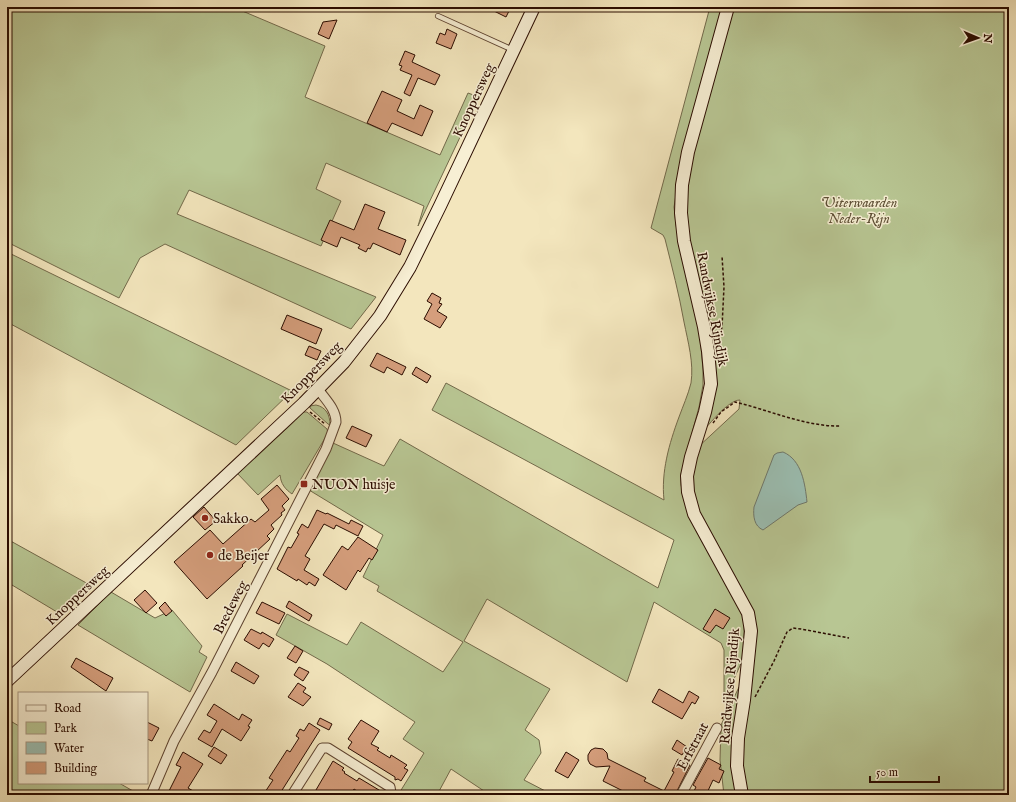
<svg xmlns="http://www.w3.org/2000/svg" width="1016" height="802" viewBox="0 0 1016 802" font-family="'IM FELL English',serif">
  <rect width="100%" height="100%" fill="#f3e6bd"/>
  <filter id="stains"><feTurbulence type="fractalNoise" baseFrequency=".005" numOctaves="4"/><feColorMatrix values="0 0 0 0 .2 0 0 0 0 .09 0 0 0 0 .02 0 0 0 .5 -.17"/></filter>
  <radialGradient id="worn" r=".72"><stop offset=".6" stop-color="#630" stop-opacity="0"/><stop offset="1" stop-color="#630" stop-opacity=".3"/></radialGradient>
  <g fill="#b8c693" stroke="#72694a">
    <path d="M7,7H233L325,46L305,97L440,155L468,93L479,97L418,226L424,206L326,163L316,189L341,201L321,246L189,190L177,214L376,297L351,329L165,244L140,258L119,298L7,242Z"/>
    <path d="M710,7H723L677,189L674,207L676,225L700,335L703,370V385L699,407L681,474V485L684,497L744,619V646L743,659L724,701V650L721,643L654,602L627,682L487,599L464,641L550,689L525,730L539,740L541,753L524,780L553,795H490L451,769L437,795H398L424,753L403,739L415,722L327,664L276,635L287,614L347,645L361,622L443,672L463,642L377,591L379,586L363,577L383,535L309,490L333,443L384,466L400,439L658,588L674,540L432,410L446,383L664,500C661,472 669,444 679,417C683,406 688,395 691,383C694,363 688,342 684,322C679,294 672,267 665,239L663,235L651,228Z"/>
    <path d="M734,7H1009V795H745L740,750L754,640L693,498L690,484L697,448L739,409L740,400C728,400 710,424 701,433L711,399L690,251L685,194L689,173L697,140Z"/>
    <path d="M7,252L292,391L236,445L7,322Z"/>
    <path d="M316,405C326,407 330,415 330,425L328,424L310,408V406Z"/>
    <path d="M303,412H307L327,429L328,433L292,494C285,489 281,484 280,475L258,495L236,472C259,452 283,434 303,412Z"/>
    <path d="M7,539L90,585L61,612H57L7,582Z"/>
    <path d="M111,592L155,618L172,610L202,646L199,652L207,657L190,692L78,625Z"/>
    <path d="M739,687C733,726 732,756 736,795H724L720,760L721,725Z"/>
    <path d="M7,719L19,726V783H119L140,795H16L7,790Z"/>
  </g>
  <path fill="#9bbfb3" stroke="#6e776b" d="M783,452C802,460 805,484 807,502L798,505L763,530C754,526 753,516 754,507L774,455L777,453Z"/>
  <g fill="#d59e7c" stroke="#2b0c00">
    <path d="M486,7H511L506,17Z"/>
    <path d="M337,20L329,39L318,34L323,22Z"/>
    <path d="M447,29L457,34L451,49L436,43L440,33L445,35Z"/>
    <path d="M405,51L415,55L412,62L440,75L435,85L418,78L410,96L404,93L412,75L400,70L402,66L399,65Z"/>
    <path d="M382,91L402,100L397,111L414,119L420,105L433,111L422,136L392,123L387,132L367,123Z"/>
    <path d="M365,204L385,212L378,229L406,240L400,255L373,243L370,249L368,248L366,252L358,248L360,245L341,237L337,247L321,240L330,220L354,230Z"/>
    <path d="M432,293L441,298L439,303L442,304L437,311L447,317L440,328L424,319L432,304L427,301Z"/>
    <path d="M287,315L322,329L316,344L281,329Z"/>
    <path d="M309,346L321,351L317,360L305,355Z"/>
    <path d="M377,353L406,367L402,375L387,367L384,373L370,366Z"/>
    <path d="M416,367L431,376L427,383L412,374Z"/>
    <path d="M352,426L372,435L366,447L346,438Z"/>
    <path d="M277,485L289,499L282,506L285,510L281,513L282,515L271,525L274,529L267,536L270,539L242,565L243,566L207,599L174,562L210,530L223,544L251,519L255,522L269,510L261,499Z"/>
    <path d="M204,507L216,521L205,530L193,517Z"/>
    <path d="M317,510L326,514L327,513L349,524L351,520L363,526L358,536L336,525L334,529L324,524L305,556L310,559L304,570L319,579L315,586L309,582L307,585L298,579L297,581L277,569L288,547L291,548L299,534L297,533L302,524L308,528Z"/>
    <path d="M358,537L378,550L372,560L369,558L360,572L358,570L346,590L323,575L342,546L348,550Z"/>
    <path d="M145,590L157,603L146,613L134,600Z"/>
    <path d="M289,601L312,615L309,621L286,607Z"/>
    <path d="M165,602L172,611L166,616L159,608Z"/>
    <path d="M262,602L285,613L279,624L256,613Z"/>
    <path d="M715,609L730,618L723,629L716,625L710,633L703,629Z"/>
    <path d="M251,629L261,634L262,632L274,639L269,647L263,643L259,649L244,640Z"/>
    <path d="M295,646L303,651L296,663L287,658Z"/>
    <path d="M76,658L113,678L106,691L71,667Z"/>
    <path d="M236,662L259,676L254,684L231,671Z"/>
    <path d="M299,667L309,672L303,681L294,675Z"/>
    <path d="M298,683L306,688L303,692L311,697L303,706L288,697Z"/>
    <path d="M659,689L683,703L689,691L699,697L695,704L692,702L682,719L652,702Z"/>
    <path d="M214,704L239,720L242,714L252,720L248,726L250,727L241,741L222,729L212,747L198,739L204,730L210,733L217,721L207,715Z"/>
    <path d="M320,718L332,724L329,730L317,724Z"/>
    <path d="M361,720L379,731L371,744L379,748L377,750L390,758L391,755L407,765L404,768L408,770L401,781L398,779L395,780V777L348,748L352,742L348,739Z"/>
    <path d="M147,722L159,728L152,741L147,739Z"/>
    <path d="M309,723L320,730L279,795H263L273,780L269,778L287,750L290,752L299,738L296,736L300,729L304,731Z"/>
    <path d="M677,740L687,747L682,755L672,749Z"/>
    <path d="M214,747L227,755L221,764L208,756Z"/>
    <path d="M595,748L603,749L607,753L608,759L646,778L644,781L664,791L674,772L672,771L678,759L690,765L675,795H631L603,781L610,766L596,767L590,764L588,760V755L591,750Z"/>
    <path d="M183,752L203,764L188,788L200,795H167L181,767L176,765Z"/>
    <path d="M566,752L579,760L568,778L555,771Z"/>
    <path d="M708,758L721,765L719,769L724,771L719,783L713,780L706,795H703L694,791L696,787L693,785Z"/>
    <path d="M333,761L344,768L342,770L345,772L344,773L357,781L359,778L384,793V795H363L354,789L350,795H313Z"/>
  </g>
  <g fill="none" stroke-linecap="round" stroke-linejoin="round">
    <defs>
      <path id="lane" d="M438,16L513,50"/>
      <g id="street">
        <path d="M151,795L174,741L212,672L326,449L336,422C336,409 325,399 318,389"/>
        <path d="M292,795L322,748H328L390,787L391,793L390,795"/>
        <path d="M681,795L717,728"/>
      </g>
      <g id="secondary">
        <path d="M728,7L688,152L682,185L681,213L684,241L704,327L708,351L711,384L705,412L691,457L687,476L688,492L694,514L748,613L751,631L744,700L738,738L737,766L742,795"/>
        <path d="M7,681L304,403L344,362L380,316L410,267L440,206L534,7"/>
      </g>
    </defs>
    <use href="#lane" stroke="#5d422f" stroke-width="6"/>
    <use href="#street" stroke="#5d422f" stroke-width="11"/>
    <use href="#secondary" stroke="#2b0c00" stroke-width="14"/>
    <g stroke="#2b0c00" stroke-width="1.5" stroke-dasharray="3 2" stroke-linecap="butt">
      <path d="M718,345L722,327L724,287L722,256"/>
      <path d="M310,412L325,424"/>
      <path d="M713,423L721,412L735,402C769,410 806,427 841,426"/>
      <path d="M755,697L774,661L787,632L793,628L801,629L849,638"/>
      <path d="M722,719L733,696"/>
    </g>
    <use href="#lane" stroke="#f7efd4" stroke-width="4.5"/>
    <use href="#street" stroke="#f7efd4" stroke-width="9"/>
    <use href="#secondary" stroke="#f7efd4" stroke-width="12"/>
  </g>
  <g fill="#8f2418" stroke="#f7efd4" stroke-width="1.5">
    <rect x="300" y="480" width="8" height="8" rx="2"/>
    <circle cx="205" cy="518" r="4"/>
    <circle cx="210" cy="555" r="4"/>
  </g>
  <g text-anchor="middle" stroke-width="3" stroke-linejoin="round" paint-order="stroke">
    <g font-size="14" fill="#2b0c00" stroke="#f7efd4">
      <text transform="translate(473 100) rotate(-65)" y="5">Knoppersweg</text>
      <text transform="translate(713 309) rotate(79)" y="5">Randwijkse Rijndijk</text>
      <text transform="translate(311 372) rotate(-46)" y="5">Knoppersweg</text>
      <text transform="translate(77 595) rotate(-43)" y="5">Knoppersweg</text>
      <text transform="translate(230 607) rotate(-63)" y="5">Bredeweg</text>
      <text transform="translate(729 686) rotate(-85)" y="5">Randwijkse Rijndijk</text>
      <text transform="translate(692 746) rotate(-62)" y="5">Erfstraat</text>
    </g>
    <g font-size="14" font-style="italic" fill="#5c4d33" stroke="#f7efd4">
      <text x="859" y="207">Uiterwaarden<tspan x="859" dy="16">Neder-Rijn</tspan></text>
    </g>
    <g font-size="14" fill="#2b0c00" stroke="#f7efd4" text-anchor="start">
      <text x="312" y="489">NUON huisje</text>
      <text x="213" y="523">Sakko</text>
      <text x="218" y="560">de Beijer</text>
    </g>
  </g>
  <rect width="1016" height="802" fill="none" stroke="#f3e6bd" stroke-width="24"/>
  <rect x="8" y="8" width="1000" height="786" fill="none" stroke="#2b0c00" stroke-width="2"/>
  <rect x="12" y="12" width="992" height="778" fill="none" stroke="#2b0c00"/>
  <rect x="18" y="692" width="130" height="92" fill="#f7efd4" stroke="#a5947f"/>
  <rect x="26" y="705" width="20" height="6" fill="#f7efd4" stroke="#a5947f"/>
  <text x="54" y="712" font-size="12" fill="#2b0c00">Road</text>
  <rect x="26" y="722" width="20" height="12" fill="#b8c693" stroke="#a5947f"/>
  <text x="54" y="732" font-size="12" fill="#2b0c00">Park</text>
  <rect x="26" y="742" width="20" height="12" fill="#9bbfb3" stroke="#a5947f"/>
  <text x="54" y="752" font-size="12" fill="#2b0c00">Water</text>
  <rect x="26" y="762" width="20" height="12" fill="#d59e7c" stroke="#a5947f"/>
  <text x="54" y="772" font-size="12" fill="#2b0c00">Building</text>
  <g transform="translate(978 38) rotate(92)" stroke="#f7efd4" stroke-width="3" paint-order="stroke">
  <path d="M0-3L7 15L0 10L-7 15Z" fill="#2b0c00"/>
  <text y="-6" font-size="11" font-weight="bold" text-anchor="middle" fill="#2b0c00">N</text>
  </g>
  <path d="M870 776v6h69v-6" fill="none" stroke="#2b0c00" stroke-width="2"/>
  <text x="876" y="776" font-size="12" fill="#2b0c00" stroke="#f7efd4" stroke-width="3" paint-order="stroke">50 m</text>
  <rect width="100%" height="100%" filter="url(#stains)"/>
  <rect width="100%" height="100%" fill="url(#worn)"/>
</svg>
